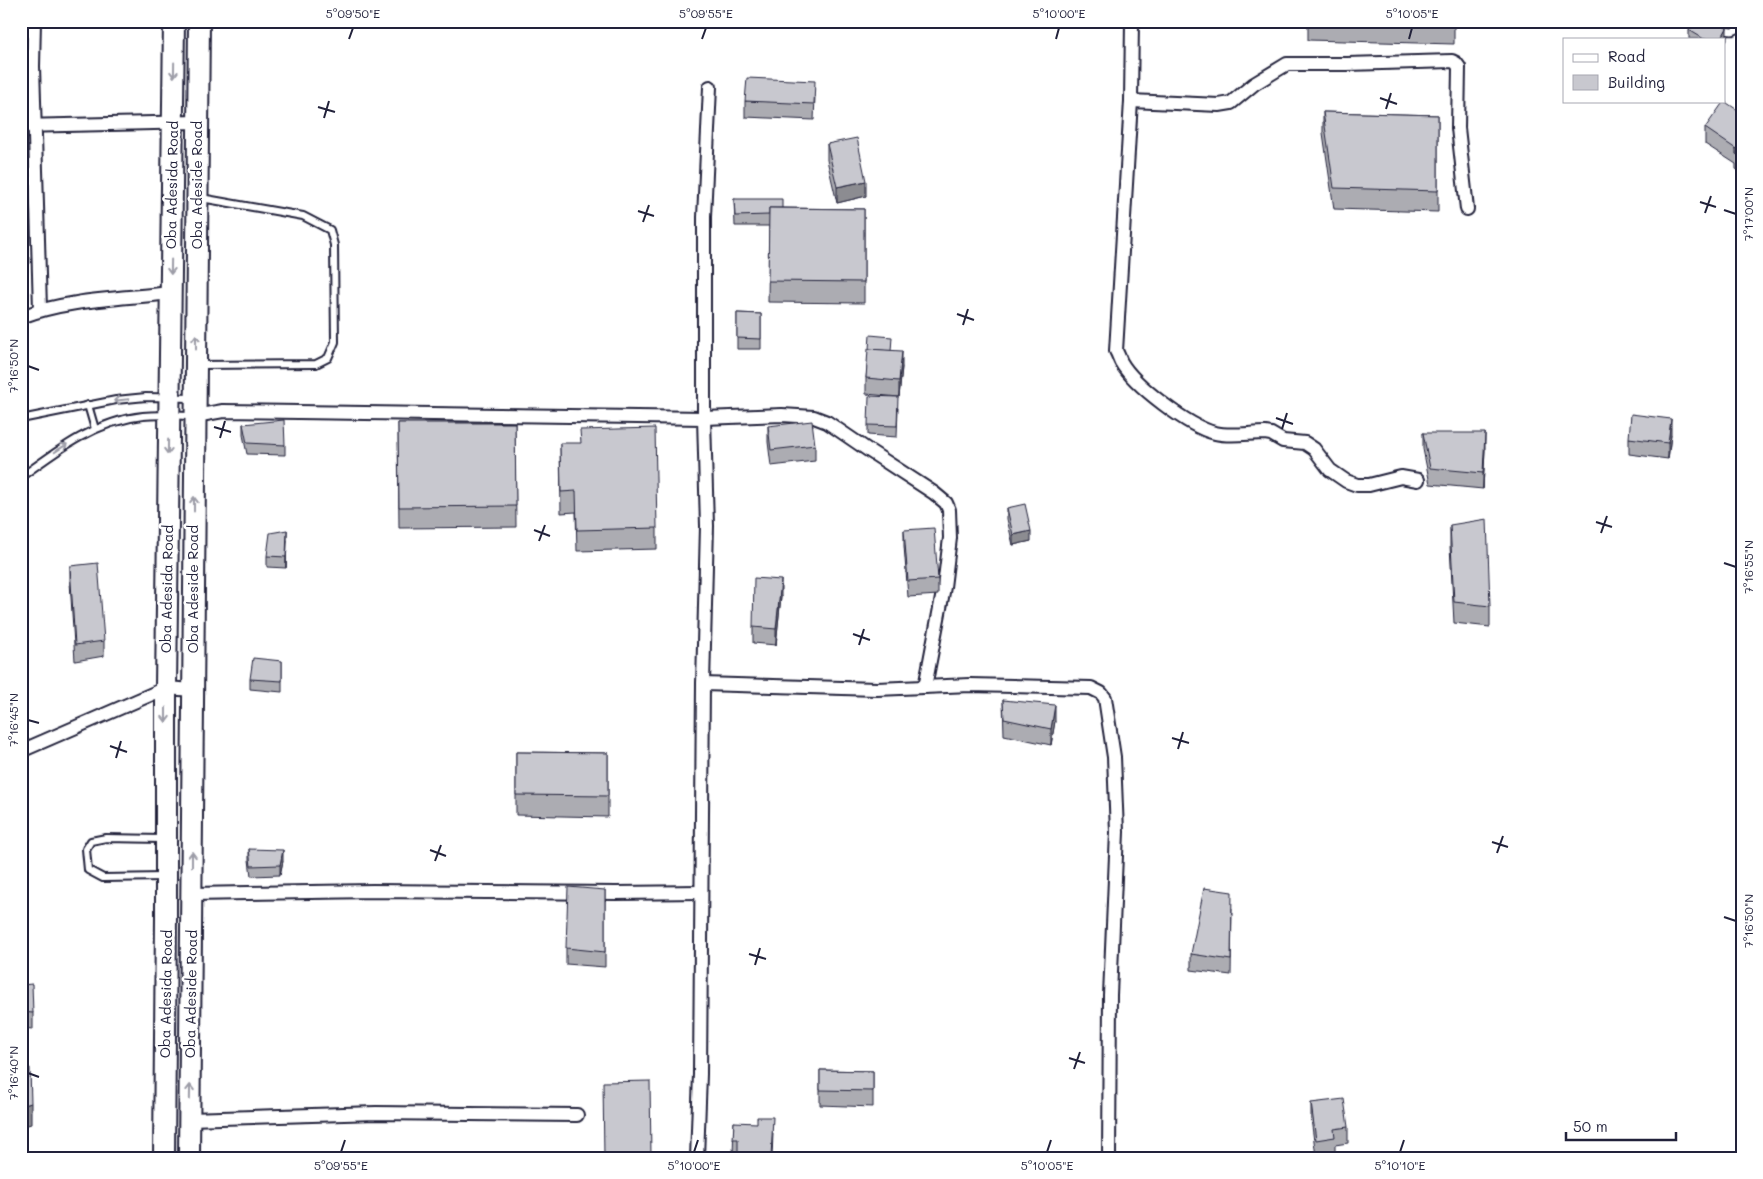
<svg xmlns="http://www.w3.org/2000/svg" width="1763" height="1179" viewBox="0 0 1763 1179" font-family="Mali,sans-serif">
  <rect width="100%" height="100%" fill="#fff"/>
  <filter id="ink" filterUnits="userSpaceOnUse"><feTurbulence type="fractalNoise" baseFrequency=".02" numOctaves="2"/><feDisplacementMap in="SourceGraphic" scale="10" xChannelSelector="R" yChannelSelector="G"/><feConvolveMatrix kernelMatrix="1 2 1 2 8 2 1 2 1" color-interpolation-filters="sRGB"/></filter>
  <g filter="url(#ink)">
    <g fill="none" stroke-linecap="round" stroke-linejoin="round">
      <defs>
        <g id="service">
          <path d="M1720,29C1731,32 1735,34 1742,24"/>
          <path d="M198,365L316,364L328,358L335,342L334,245L330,230L303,216L201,198"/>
          <path d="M88,405L95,429"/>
          <path d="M21,419L116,400L146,397L192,398"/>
          <path d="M21,477C59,449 96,421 143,416C160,414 177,416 193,416"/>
          <path d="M162,839L106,838L91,841L86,849L88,870L103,878L164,877"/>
        </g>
        <g id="minor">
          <path d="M34,21L33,66L40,309"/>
          <path d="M1132,21L1131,101L1116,351C1118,354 1119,358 1121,362C1134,385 1189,427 1215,433C1230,437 1249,433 1265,433L1271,434L1283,441L1305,443L1314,449L1330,470L1346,481L1357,485H1369L1401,477L1418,480"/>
          <path d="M1131,101L1219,105L1231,103L1254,84L1287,64H1347L1452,61L1456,63L1459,67L1458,128L1467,209"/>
          <path d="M21,126L198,122"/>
          <path d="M21,317C68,299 121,299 170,293"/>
          <path d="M195,416L223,411L704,418L782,415L814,417L827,422L868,450L934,493L946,503L949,510L950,538L944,587L925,687"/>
          <path d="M703,684L877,689L970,685L1091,688L1101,693L1105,698L1114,757L1117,832L1110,995L1109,1158"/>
          <path d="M21,751L166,688L193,690"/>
          <path d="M192,894L373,891L616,893L701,892"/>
          <path d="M189,1119L376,1113L577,1115"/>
          <path d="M697,1158L700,1074L703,684L707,526L704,418V217L710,87"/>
        </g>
        <g id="primary">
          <path d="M164,1158L166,917V688L174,21"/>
          <path d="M189,1158L199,21"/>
        </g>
      </defs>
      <use href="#service" stroke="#22223b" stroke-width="10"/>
      <use href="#minor" stroke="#22223b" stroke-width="16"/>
      <use href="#primary" stroke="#22223b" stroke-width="24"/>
      <use href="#service" stroke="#fff" stroke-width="6"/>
      <use href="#minor" stroke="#fff" stroke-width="12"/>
      <use href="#primary" stroke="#fff" stroke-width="20"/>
    </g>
    <g fill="#acacb2" stroke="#22223b">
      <path d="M1308,21H1454V44L1308,40Z"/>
      <path d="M1689,30L1727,39L1724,44V39H1689Z"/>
      <path d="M815,97L814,120L745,117V101Z"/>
      <path d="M1323,112L1438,115V212L1334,209L1323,133Z"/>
      <path d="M1742,113V173L1736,169V164L1705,144V128Z"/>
      <path d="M827,144L866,196L837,203L827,160Z"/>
      <path d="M734,199L782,208L864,209V303L768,302L769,226H735Z"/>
      <path d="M737,313L761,314V349H737Z"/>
      <path d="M869,349L892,351L902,367L899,397L866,394V378Z"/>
      <path d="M898,408L897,437L868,435V425Z"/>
      <path d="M398,423H515L516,527L399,528Z"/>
      <path d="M243,424L285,445V455L247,454L243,435Z"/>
      <path d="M768,426L815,445V461L771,466L768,442Z"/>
      <path d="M1423,433L1485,449L1483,489L1430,484L1423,449Z"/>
      <path d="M1671,435L1668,459L1629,454V438Z"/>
      <path d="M560,443L657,528V549L577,551L576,512L561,513Z"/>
      <path d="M1007,508L1031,541L1013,545L1007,519Z"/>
      <path d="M1450,525L1490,606V627L1454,623L1450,546Z"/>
      <path d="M904,530L938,579V595L908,597L904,546Z"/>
      <path d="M287,540L286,568L267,567V556Z"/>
      <path d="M70,566L104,641V656L75,661L70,582Z"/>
      <path d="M781,596L776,645L753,643V627Z"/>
      <path d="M282,661V692L250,689V679Z"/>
      <path d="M1003,700L1055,721L1051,745L1004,735Z"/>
      <path d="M516,752L608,753V817L516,815Z"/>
      <path d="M249,849L283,861L280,875L251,876L249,860Z"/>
      <path d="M605,890V967L566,964V948Z"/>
      <path d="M1232,908L1231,975L1191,970V954Z"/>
      <path d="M21,982L33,1013V1029L21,1028Z"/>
      <path d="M820,1070L873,1071V1107L820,1105Z"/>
      <path d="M1311,1103L1348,1127V1143L1335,1145V1153L1316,1156L1311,1119Z"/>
      <path d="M734,1122L773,1133L772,1158H738V1155H733Z"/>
    </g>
    <g fill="#8c8c91" stroke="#22223b">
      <path d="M1727,28V39L1724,44V39H1721Z"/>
      <path d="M1742,140V156L1736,154V149Z"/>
      <path d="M866,181V196L837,203V187Z"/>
      <path d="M902,351V367L899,397V381Z"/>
      <path d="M1671,419V435L1668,459V443Z"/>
      <path d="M1485,433V449L1483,489V473Z"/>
      <path d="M287,530V540L286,568V557Z"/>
      <path d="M1031,531V541L1013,545V535Z"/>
      <path d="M781,580V596L776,645V629Z"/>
      <path d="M1055,705V721L1051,745V729Z"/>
      <path d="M283,850V861L280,875V865Z"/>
      <path d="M31,1103V1124L21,1127V1106Z"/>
    </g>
    <g fill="#c8c8cf" stroke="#22223b">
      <path d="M1382,21H1454V23Z"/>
      <path d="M1694,21H1714L1727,28L1721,39H1704L1689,30Z"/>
      <path d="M747,78L815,81L814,104L745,101Z"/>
      <path d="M1724,101L1742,113V140L1736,149L1705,128Z"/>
      <path d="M1323,112L1438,115V191L1334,188Z"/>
      <path d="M857,138L866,181L837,187L827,144Z"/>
      <path d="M1742,145V157L1736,154Z"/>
      <path d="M734,199H782V208H769V215L735,216Z"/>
      <path d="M769,208L864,209V282L768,281Z"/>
      <path d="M737,313L761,314V339L737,338Z"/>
      <path d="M870,335L892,337L891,351L869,349Z"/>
      <path d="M868,349L902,351L899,381L866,378Z"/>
      <path d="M869,396L898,397L897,426L868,425Z"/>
      <path d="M1631,414L1671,419L1668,443L1629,438Z"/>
      <path d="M284,420L285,445L247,443L243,424Z"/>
      <path d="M812,421L815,445L771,450L768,426Z"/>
      <path d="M398,423H515L516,506L399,507Z"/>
      <path d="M655,428L657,528L577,530L576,491L561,492L560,443H581L580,430Z"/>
      <path d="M1423,433H1485L1483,473L1430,468Z"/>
      <path d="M1025,504L1031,531L1013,535L1007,508Z"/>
      <path d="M1487,519L1490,606L1454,602L1450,525Z"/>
      <path d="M934,528L938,579L908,581L904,530Z"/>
      <path d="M287,530L286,557L267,556L270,533Z"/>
      <path d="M98,563L104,641L75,645L70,566Z"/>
      <path d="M754,578L781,580L776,629L753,627Z"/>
      <path d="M253,658L282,661V681L250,679Z"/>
      <path d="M1003,700L1055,705L1051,729L1004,719Z"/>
      <path d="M516,752L608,753V796L516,795Z"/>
      <path d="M249,849L283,850L280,865L251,866Z"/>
      <path d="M568,887L605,890V952L566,948Z"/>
      <path d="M1204,888L1232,892L1231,960L1191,954Z"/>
      <path d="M21,982L22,985L32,984L33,1013L21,1012Z"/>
      <path d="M21,1067L30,1068L31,1103L21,1106Z"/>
      <path d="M820,1070L873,1071V1091L820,1090Z"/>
      <path d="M650,1081L651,1157L604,1158L603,1082Z"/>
      <path d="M1344,1099L1348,1127L1334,1129L1335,1137L1316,1140L1311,1103Z"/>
      <path d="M757,1117H773L771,1158H738V1139H733L734,1122L757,1123Z"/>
    </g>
    <defs><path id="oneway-shaft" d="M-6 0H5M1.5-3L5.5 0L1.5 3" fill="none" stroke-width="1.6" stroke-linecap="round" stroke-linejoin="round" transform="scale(1.25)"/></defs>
    <g stroke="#9c9ca7">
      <use href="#oneway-shaft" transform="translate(174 70) rotate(91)"/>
      <use href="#oneway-shaft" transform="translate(171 267) rotate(91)"/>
      <use href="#oneway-shaft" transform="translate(196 342) rotate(-90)"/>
      <use href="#oneway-shaft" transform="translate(121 400) rotate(174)"/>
      <use href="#oneway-shaft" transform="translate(168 447) rotate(91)"/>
      <use href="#oneway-shaft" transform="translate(61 448) rotate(-33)"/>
      <use href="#oneway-shaft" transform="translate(194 504) rotate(-90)"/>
      <use href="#oneway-shaft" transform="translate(166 715) rotate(90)"/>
      <use href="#oneway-shaft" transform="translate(192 859) rotate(-90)"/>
      <use href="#oneway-shaft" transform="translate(190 1092) rotate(-89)"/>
    </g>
  </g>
  <path fill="none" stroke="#22223b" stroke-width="2" d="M349,39L353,28M702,39L706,28M1056,39L1059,28M1409,39L1412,28M1380,98L1397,104M318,107L335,112M1386,109L1391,93M324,118L329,101M1700,202L1716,207M1724,210L1736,214M638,211L654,216M1705,213L1711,196M643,222L649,205M957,314L974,320M963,325L968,309M28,366L39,370M1276,418L1293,424M214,427L231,432M1282,429L1287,413M220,438L225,421M1596,522L1612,527M534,530L550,536M1601,533L1607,516M539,541L545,525M1724,563L1736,567M853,634L870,640M859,645L864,629M28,720L39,723M1172,738L1189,743M110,746L127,752M1178,749L1183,732M116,758L121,741M1492,842L1508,847M430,850L446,856M1497,853L1503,836M435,861L441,845M1724,917L1736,921M749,954L766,959M755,965L760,948M1069,1058L1085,1063M1074,1069L1080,1052M28,1073L39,1077M341,1152L345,1140M694,1152L698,1140M1047,1152L1051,1140M1400,1152L1404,1140"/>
  <g text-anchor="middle" stroke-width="5" stroke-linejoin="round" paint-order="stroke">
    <g font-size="14" fill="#22223b" stroke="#fff">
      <text transform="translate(172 185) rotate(-89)" y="5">Oba Adesida Road</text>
      <text transform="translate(197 185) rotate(-90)" y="5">Oba Adeside Road</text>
      <text transform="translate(167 589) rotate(-89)" y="5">Oba Adesida Road</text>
      <text transform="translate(193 589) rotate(-90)" y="5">Oba Adeside Road</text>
      <text transform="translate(166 994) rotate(-89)" y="5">Oba Adesida Road</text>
      <text transform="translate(191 994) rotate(-89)" y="5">Oba Adeside Road</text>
    </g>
  </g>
  <rect width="1763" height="1179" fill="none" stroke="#fff" stroke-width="55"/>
  <rect x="1563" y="38" width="162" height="65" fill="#ffffff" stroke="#a7a7b1"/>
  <rect x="1573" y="54" width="25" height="8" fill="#ffffff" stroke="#a7a7b1"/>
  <text x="1608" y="62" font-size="15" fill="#22223b">Road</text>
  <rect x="1573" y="75" width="25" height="15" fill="#c8c8cf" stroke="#a7a7b1"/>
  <text x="1608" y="88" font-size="15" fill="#22223b">Building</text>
  <path d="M1566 1132v8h110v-8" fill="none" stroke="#22223b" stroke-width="2.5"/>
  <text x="1573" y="1132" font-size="15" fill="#22223b" stroke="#ffffff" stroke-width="4" paint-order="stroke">50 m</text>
  <rect x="28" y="28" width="1708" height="1124" fill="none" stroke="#22223b" stroke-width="2"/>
  <g font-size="12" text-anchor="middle" fill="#22223b">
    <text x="353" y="18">5°09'50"E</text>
    <text x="706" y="18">5°09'55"E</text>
    <text x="1059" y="18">5°10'00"E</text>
    <text x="1412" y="18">5°10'05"E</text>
    <text transform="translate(1749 214) rotate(-90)" y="4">7°17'00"N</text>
    <text transform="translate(14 366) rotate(-90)" y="4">7°16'50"N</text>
    <text transform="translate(1749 567) rotate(-90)" y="4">7°16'55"N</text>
    <text transform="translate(14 720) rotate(-90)" y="4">7°16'45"N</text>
    <text transform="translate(1749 921) rotate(-90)" y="4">7°16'50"N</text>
    <text transform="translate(14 1073) rotate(-90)" y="4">7°16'40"N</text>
    <text x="341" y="1170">5°09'55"E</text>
    <text x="694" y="1170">5°10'00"E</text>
    <text x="1047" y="1170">5°10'05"E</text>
    <text x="1400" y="1170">5°10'10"E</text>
  </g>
</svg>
